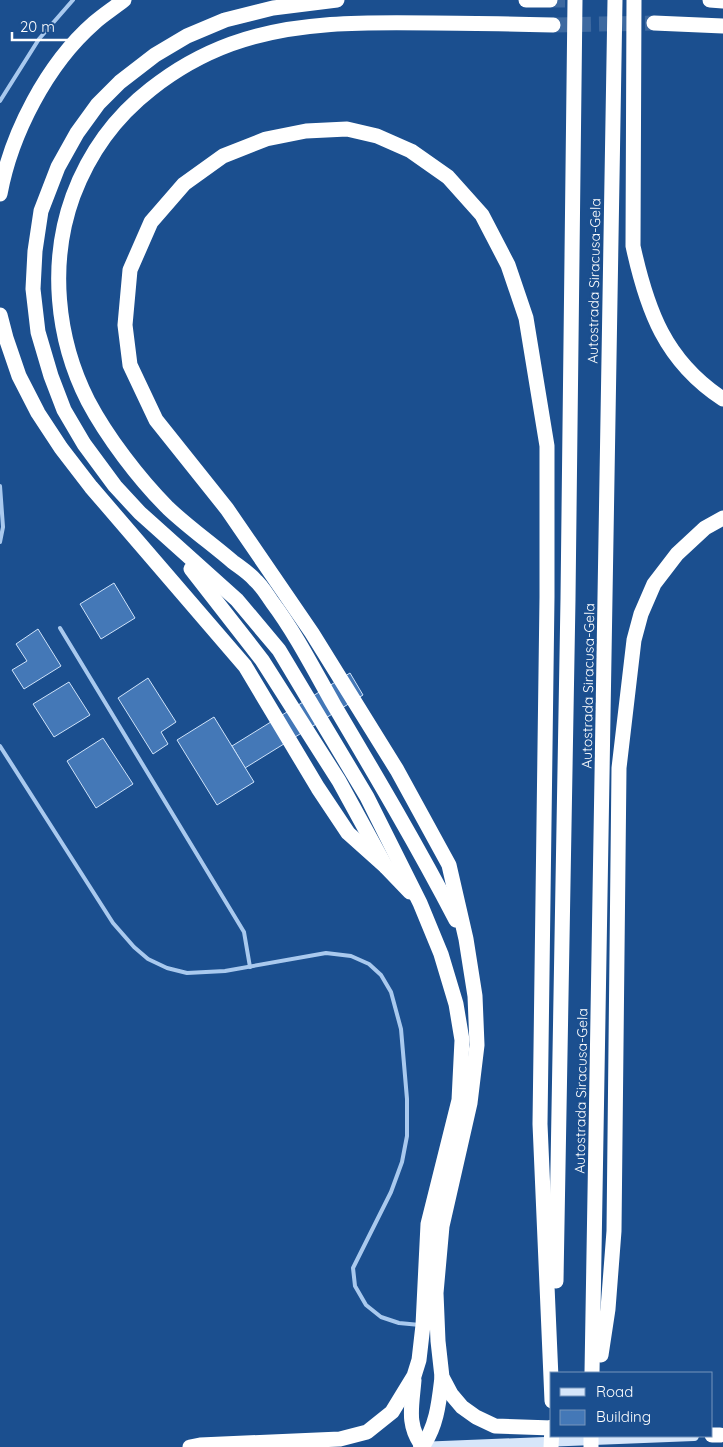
<svg xmlns="http://www.w3.org/2000/svg" width="723" height="1447" viewBox="0 0 723 1447" font-family="Quicksand,sans-serif">
  <rect width="100%" height="100%" fill="#1b4f8f"/>
  <g fill="#4478b7" stroke="#cfe3fa">
    <path d="M114,583L135,618L101,639L80,604Z"/>
    <path d="M38,629L61,666L24,689L12,670L27,661L16,644Z"/>
    <path d="M350,673L363,695L245,768L232,746Z"/>
    <path d="M148,678L176,722L161,732L168,744L153,754L118,698Z"/>
    <path d="M69,682L90,715L54,737L33,704Z"/>
    <path d="M214,717L254,782L217,805L177,740Z"/>
    <path d="M103,738L133,784L96,808L67,761Z"/>
  </g>
  <g fill="none" stroke-linecap="round" stroke-linejoin="round">
    <g stroke="#3d69a0" stroke-width="15" stroke-dasharray="15 8" stroke-linecap="butt">
      <path d="M550,0H566"/>
      <path d="M553,25L654,23"/>
    </g>
    <g stroke="#a9c9ee" stroke-width="4">
      <path d="M0,101L39,39L73,0"/>
      <path d="M0,486L3,527L0,542"/>
      <path d="M60,628L244,932L250,967"/>
      <path d="M0,746L113,923L134,947L148,959L167,968L187,973L225,971L326,953L351,956L369,964L381,975L391,992L401,1029L407,1099V1136L402,1162L391,1192L353,1268L355,1286L366,1305L381,1317L399,1323L420,1325"/>
    </g>
    <path stroke="#d6e6fa" stroke-width="10" d="M418,1447L694,1436"/>
    <g stroke="#fff" stroke-width="15">
      <path d="M526,0H550"/>
      <path d="M634,0L633,246C647,310 665,361 723,399"/>
      <path d="M710,0L723,1"/>
      <path d="M654,23L723,26"/>
      <path d="M0,194C11,134 47,64 94,23C103,15 114,8 124,0"/>
      <path d="M0,315L6,338L19,376L38,413L61,448L91,487L245,666L318,788L348,833L386,867"/>
      <path d="M191,569L262,660L339,781L386,867L410,892"/>
      <path d="M456,920C418,847 376,776 334,705C314,670 296,634 272,602C267,595 262,586 255,580C249,573 241,568 233,562C212,544 188,527 168,508C139,479 107,437 88,401C56,338 49,262 73,196C89,153 115,117 151,89C175,70 201,55 231,44C294,21 366,22 433,23C473,23 513,24 553,25"/>
      <path d="M556,1281L568,599L575,0"/>
      <path d="M601,1355L608,1309L614,1231L619,768L634,640L641,614L654,584L677,554L705,528L723,518"/>
      <path d="M592,1373L615,0"/>
      <path d="M414,1380C412,1406 406,1425 423,1447"/>
      <path d="M552,1401L540,1124L547,597V446L526,318L508,265L482,215L448,177L411,151L377,136L347,129L306,131L266,139L223,156L184,184L151,222L130,270L125,325L130,365L156,420L227,509L312,633L397,770L449,865L466,939L475,996L477,1045L470,1103L442,1226L436,1293L438,1341L442,1377L451,1394L462,1407L476,1417L495,1426L552,1428"/>
      <path d="M712,1435H720"/>
      <path d="M190,1447L200,1445L340,1439L367,1432L392,1412L414,1376L419,1360L423,1325L428,1224L459,1100L462,1040L456,1004L441,954L420,903L367,797L279,650L237,600L140,513L115,486L84,444L64,410L51,376L38,332L33,289L35,251L41,211L58,167L77,133L98,104L120,82L155,55L187,36L225,20L273,8L337,0"/>
      <path d="M422,1447C437,1426 439,1402 442,1377"/>
    </g>
    <g stroke="#fff" stroke-width="15">
      <path d="M551,1447L552,1427"/>
      <path d="M591,1447V1436"/>
    </g>
  </g>
  <g text-anchor="middle" stroke-width="5" stroke-linejoin="round" paint-order="stroke">
    <g font-size="14" fill="#fff" stroke="#1b4f8f">
      <text transform="translate(594 281) rotate(-89)" y="5">Autostrada Siracusa-Gela</text>
      <text transform="translate(588 686) rotate(-89)" y="5">Autostrada Siracusa-Gela</text>
      <text transform="translate(581 1091) rotate(-89)" y="5">Autostrada Siracusa-Gela</text>
    </g>
  </g>
  <rect x="550" y="1372" width="162" height="65" fill="#1b4f8f" stroke="#7695bc"/>
  <rect x="560" y="1388" width="25" height="8" fill="#d6e6fa" stroke="#7695bc"/>
  <text x="596" y="1397" font-size="15" fill="#ffffff">Road</text>
  <rect x="560" y="1410" width="25" height="15" fill="#4478b7" stroke="#7695bc"/>
  <text x="596" y="1422" font-size="15" fill="#ffffff">Building</text>
  <path d="M12 32v8h66v-8" fill="none" stroke="#ffffff" stroke-width="2.5"/>
  <text x="20" y="32" font-size="15" fill="#ffffff" stroke="#1b4f8f" stroke-width="4" paint-order="stroke">20 m</text>
</svg>
